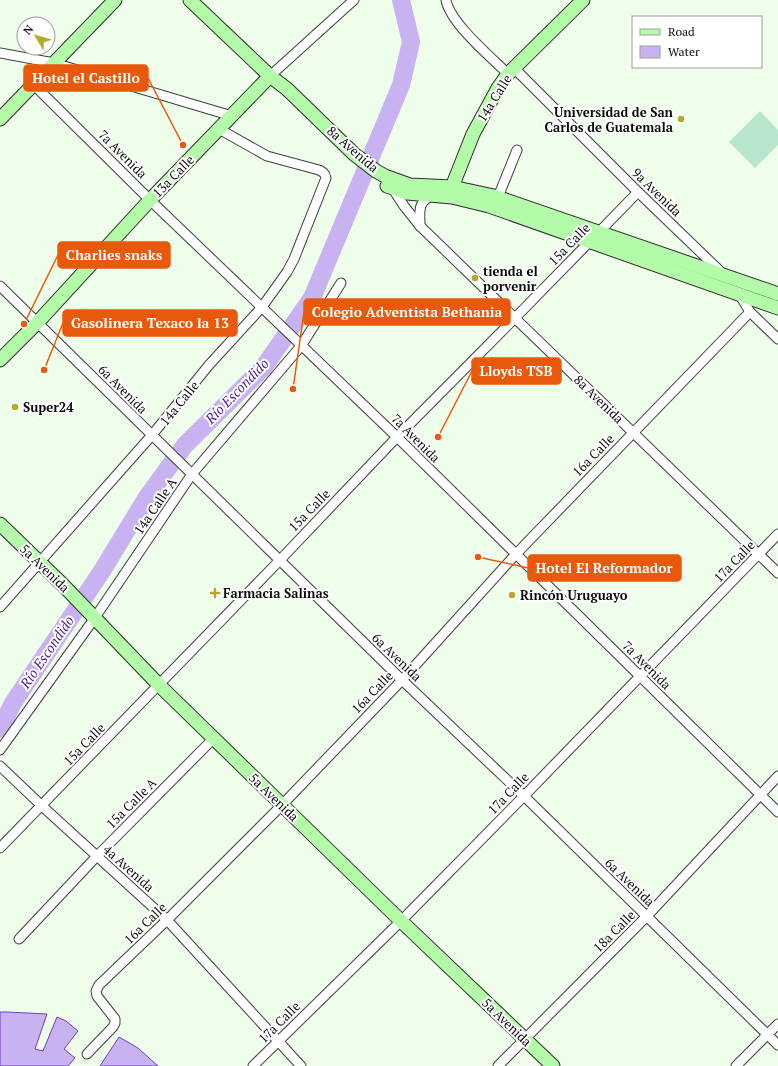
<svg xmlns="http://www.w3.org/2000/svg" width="778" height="1066" viewBox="0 0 778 1066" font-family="'PT Serif',serif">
  <rect width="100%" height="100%" fill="#effeea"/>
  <path fill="#b7e6cc" d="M760,111L778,130V145L755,168L729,142Z"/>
  <g fill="#c8b2f2" stroke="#703dc5">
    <path d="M0,1012H7L47,1014L35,1049L43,1051L57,1017L66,1021L78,1031L64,1049L75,1058L68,1066H0Z"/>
    <path d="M119,1037L138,1048L158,1066H100Z"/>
  </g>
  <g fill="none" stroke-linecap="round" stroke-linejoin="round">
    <path stroke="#c8b2f2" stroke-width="18" d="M0,729L13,703L102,571L147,497L185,445L263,368L312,298L401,85L411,42L401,0"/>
    <defs>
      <g id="street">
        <path d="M446,0C450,23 491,57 508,74"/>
        <path d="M0,53L54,63L232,116"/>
        <path d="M514,68L638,192L722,273"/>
        <path d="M270,76L354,0"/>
        <path d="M33,84L150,200L397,437L778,812"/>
        <path d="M393,189L404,206L420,226L778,573"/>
        <path d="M498,197L517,150"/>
        <path d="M420,226C420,212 417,203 431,196"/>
        <path d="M0,286L402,680L524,796L778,1045"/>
        <path d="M739,294L750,312L778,339"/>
        <path d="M0,607L152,435L209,365L262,307L287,272L294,259L326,178C325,173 323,172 319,170L267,156L219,129"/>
        <path d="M0,750L94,619L192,474L301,346L341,283"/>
        <path d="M0,766L42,806L167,920L301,1066"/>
        <path d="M0,848L280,560L397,437L515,318L638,192"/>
        <path d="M19,939L97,856L214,738"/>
        <path d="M87,1054L113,1027L115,1023V1019L97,996L96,991L99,985L167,920L282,805L402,680L516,554L750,312"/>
        <path d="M253,1066L401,921L524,796L778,534"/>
        <path d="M498,1066L647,916L778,776"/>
        <path d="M736,1066L778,1024"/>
      </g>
      <g id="secondary">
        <path d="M190,0L270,76L287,89L354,154L376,171L385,176L410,185L452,187L494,196L778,294"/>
        <path d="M0,119L115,0"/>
        <path d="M387,186L407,193L452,197L489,206L778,308"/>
        <path d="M452,195V187L473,134L498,88L508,74L583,0"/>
        <path d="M0,360L37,323L150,200L270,76"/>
        <path d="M0,524L63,585L159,685L401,921L553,1066"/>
      </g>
    </defs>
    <use href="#street" stroke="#3e3e3e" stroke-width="11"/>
    <use href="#secondary" stroke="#2d2d2d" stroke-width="15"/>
    <use href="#street" stroke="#fff" stroke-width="9"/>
    <use href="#secondary" stroke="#b4fba9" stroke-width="13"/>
  </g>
  <g fill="#b3a92b" stroke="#fff" stroke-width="1.5">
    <circle cx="681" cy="119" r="4"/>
    <circle cx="475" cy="278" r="4"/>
    <circle cx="15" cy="407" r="4"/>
    <path d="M213 587h4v4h4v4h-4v4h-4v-4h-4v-4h4z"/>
    <circle cx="512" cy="595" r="4"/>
  </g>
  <g text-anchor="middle" stroke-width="4" stroke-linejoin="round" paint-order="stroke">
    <g font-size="13" fill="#0b0b0b" stroke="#fff">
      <text transform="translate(494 98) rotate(-58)" y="5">14a Calle</text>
      <text transform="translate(353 149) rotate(41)" y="5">8a Avenida</text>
      <text transform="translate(123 154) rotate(45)" y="5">7a Avenida</text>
      <text transform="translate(173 176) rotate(-46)" y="5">13a Calle</text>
      <text transform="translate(657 192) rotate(44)" y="5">9a Avenida</text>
      <text transform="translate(569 244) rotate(-46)" y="5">15a Calle</text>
      <text transform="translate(123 389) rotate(45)" y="5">6a Avenida</text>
      <text transform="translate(599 399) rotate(44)" y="5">8a Avenida</text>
      <text transform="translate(179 403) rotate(-51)" y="5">14a Calle</text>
      <text transform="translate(416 438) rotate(45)" y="5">7a Avenida</text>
      <text transform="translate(593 455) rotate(-46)" y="5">16a Calle</text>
      <text transform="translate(155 506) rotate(-56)" y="5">14a Calle A</text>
      <text transform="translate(309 510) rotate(-46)" y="5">15a Calle</text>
      <text transform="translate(734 561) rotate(-46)" y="5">17a Calle</text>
      <text transform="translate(45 568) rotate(44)" y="5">5a Avenida</text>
      <text transform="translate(397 657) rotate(44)" y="5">6a Avenida</text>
      <text transform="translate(647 665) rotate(45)" y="5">7a Avenida</text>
      <text transform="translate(372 692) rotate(-46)" y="5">16a Calle</text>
      <text transform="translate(84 744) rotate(-46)" y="5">15a Calle</text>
      <text transform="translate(508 793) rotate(-46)" y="5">17a Calle</text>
      <text transform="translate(274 797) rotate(44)" y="5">5a Avenida</text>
      <text transform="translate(131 803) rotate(-45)" y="5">15a Calle A</text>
      <text transform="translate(129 868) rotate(42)" y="5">4a Avenida</text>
      <text transform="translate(630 882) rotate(44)" y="5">6a Avenida</text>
      <text transform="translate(145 923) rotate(-44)" y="5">16a Calle</text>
      <text transform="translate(614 931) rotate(-45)" y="5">18a Calle</text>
      <text transform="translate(279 1022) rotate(-45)" y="5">17a Calle</text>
      <text transform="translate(507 1022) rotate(44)" y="5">5a Avenida</text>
    </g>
    <g font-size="13" font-weight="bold" fill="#0b0b0b" stroke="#fff" text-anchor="start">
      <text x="673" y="117" text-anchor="end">Universidad de San<tspan x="673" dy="15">Carlos de Guatemala</tspan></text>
      <text x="483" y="276">tienda el<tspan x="483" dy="15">porvenir</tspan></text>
      <text x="23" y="412">Super24</text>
      <text x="223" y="598">Farmacia Salinas</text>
      <text x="520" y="600">Rincón Uruguayo</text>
    </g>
    <g font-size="14" font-style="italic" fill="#4e1c95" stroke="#fff">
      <text transform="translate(237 391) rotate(-46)" y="5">Río Escondido</text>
      <text transform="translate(47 652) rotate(-56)" y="5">Río Escondido</text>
    </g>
  </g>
  <path fill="none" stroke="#e8590c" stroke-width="1.5" d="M183 145L148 78M24 324L58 255M293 389L304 312M44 370L63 323M438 437L472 371M478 557L528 568"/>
  <g fill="#e8590c" stroke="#fff" stroke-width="1.5">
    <circle cx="183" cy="145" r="4"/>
    <circle cx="24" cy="324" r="4"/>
    <circle cx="293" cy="389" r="4"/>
    <circle cx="44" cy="370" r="4"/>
    <circle cx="438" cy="437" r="4"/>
    <circle cx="478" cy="557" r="4"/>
  </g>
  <g fill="#e8590c" stroke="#e8590c" stroke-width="1.5">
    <rect x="24" y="65" width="124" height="26" rx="4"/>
    <rect x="58" y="242" width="112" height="26" rx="4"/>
    <rect x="304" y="299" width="206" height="26" rx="4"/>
    <rect x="63" y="310" width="174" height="26" rx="4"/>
    <rect x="472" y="358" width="89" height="26" rx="4"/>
    <rect x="528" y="555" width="153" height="26" rx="4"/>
  </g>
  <g font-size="14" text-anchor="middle" font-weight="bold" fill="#fff">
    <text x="86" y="83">Hotel el Castillo</text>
    <text x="114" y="260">Charlies snaks</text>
    <text x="407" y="317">Colegio Adventista Bethania</text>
    <text x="150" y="328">Gasolinera Texaco la 13</text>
    <text x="516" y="376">Lloyds TSB</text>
    <text x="604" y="573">Hotel El Reformador</text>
  </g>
  <rect x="632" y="16" width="130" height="52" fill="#ffffff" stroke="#9d9d9d"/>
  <rect x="640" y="29" width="20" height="6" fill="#b4fba9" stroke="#9d9d9d"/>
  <text x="668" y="36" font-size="12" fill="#0b0b0b">Road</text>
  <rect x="640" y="46" width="20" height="12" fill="#c8b2f2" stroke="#9d9d9d"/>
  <text x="668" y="56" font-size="12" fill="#0b0b0b">Water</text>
  <g transform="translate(36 36) rotate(308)"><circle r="19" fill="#ffffff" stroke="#9d9d9d"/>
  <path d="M0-3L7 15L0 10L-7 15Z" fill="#b3a92b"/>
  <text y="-6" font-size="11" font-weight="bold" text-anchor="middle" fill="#0b0b0b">N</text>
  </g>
</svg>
